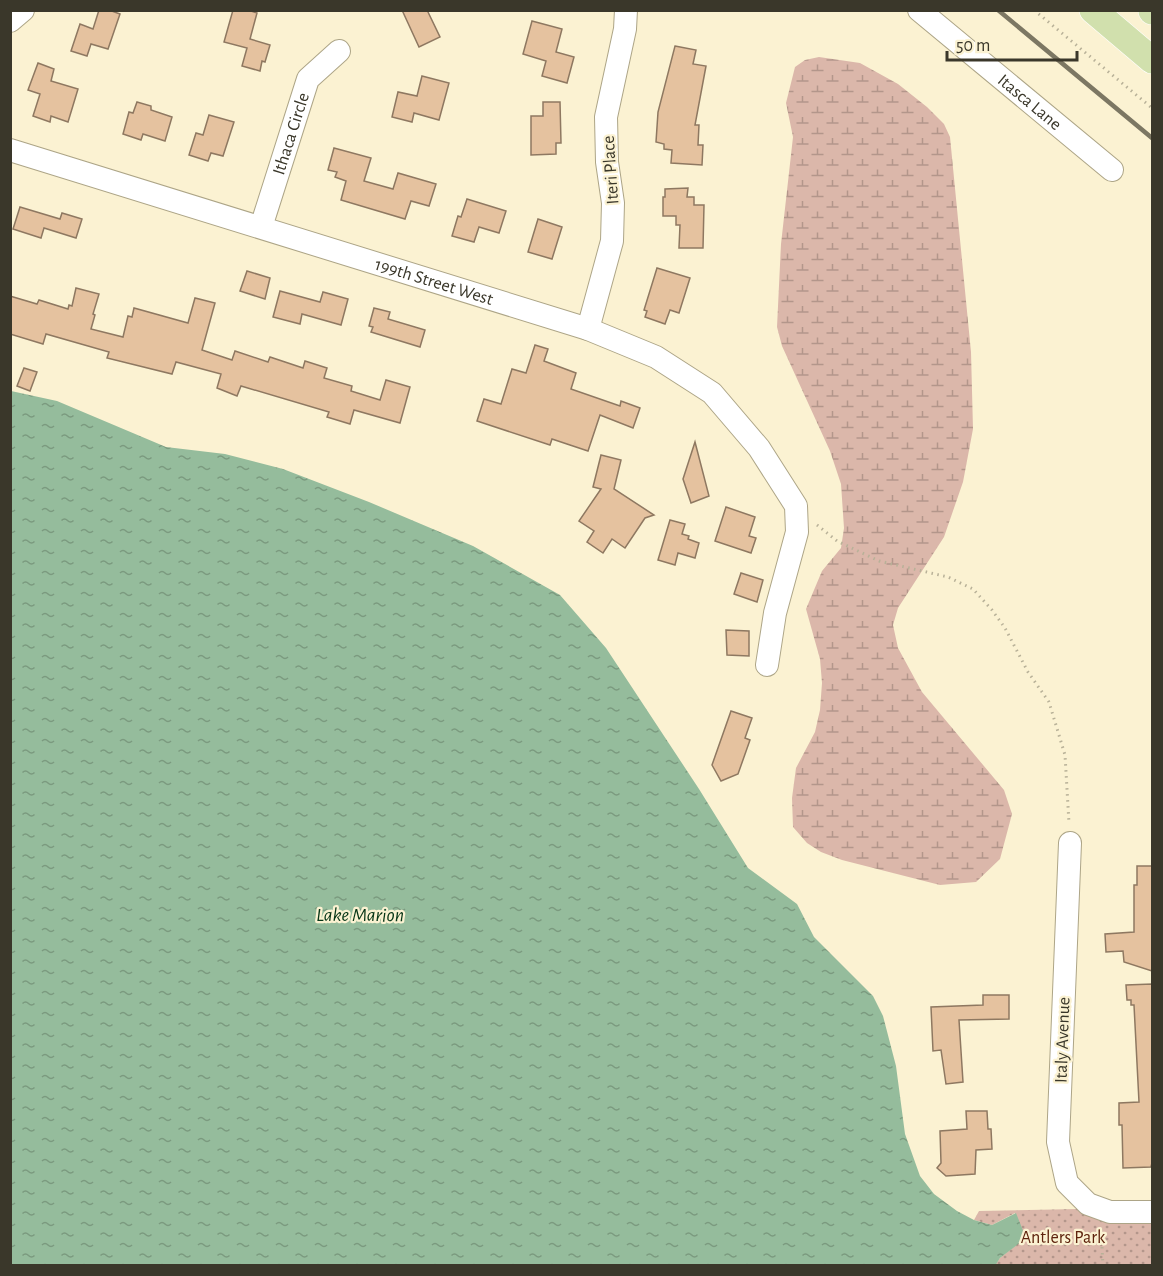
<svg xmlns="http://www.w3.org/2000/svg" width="1163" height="1276" viewBox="0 0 1163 1276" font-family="'Alegreya Sans',sans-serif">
  <defs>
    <pattern id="grass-dots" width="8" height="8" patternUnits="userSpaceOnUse" patternTransform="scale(1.5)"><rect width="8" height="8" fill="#dbb7aa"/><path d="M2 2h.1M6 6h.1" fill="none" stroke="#b3968b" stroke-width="1.8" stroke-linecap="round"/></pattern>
    <pattern id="wetland-marsh" width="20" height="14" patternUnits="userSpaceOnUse" patternTransform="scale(1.5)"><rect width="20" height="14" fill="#dbb7aa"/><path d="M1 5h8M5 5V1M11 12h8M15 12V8" fill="none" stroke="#b3968b"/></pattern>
    <pattern id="water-ripples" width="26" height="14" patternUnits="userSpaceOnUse" patternTransform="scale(1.5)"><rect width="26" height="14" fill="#95bc9c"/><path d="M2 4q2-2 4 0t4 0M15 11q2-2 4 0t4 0" fill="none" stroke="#7b9a7f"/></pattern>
  </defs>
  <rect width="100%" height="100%" fill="#fbf2d2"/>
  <path fill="url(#grass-dots)" d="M1078,1209L1152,1219V1265H995L1000,1258L1025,1238L1015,1213L992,1225L974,1220L979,1211Z"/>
  <path fill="url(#wetland-marsh)" d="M819,57L860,63L898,84L927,107L944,124L950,137L971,352L973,429L963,482L944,537L898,608L893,625L898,648L922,692L1004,790L1012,814L1000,859L976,882L940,885L842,860L821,852L807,843L793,827L792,798L796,768L815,732L820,710L822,683L820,659L806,609L822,571L841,548L844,528L841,484L830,451L782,346L777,327L781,244L793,137L786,103L795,67L805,60Z"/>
  <path fill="url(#water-ripples)" d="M11,391L57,401L166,447L225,454L283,469L369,502L473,546L560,595L606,648L699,789L748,868L797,904L814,937L873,996L883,1016L896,1066L905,1134L920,1176L934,1194L957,1211L974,1220L992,1225L1016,1213L1026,1238L1000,1258L995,1266L11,1265Z"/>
  <g fill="#e5c29f" stroke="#8e7861" stroke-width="1.5">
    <path d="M99,10H109L120,14L108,49L91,44L87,56L71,51L80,24L93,29Z"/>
    <path d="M233,10H248L257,13L250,39L270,45L265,62L262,61L260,71L242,66L247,48L224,42Z"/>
    <path d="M402,10H427L440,37L419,47Z"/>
    <path d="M532,21L562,29L556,52L574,57L567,83L542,76L546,61L523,54Z"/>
    <path d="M675,46L696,50L693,64L706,66L695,125H699L698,145H703L702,165L671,163L672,150L664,149V144L656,142L658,112Z"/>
    <path d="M38,63L54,69L51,81L78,89L68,122L51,116L50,122L33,116L40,94L28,90Z"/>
    <path d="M422,76L449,83L439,120L414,113L412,122L392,117L398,92L417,96Z"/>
    <path d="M137,102L151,106V110L172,117L165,141L143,134L141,140L123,134L129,112L133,113Z"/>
    <path d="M543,102H560L561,143H556V154L531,155V116H543Z"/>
    <path d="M209,115L234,122L223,156L211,153L208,161L189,155L196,133L203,135Z"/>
    <path d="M334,148L371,158L364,181L393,189L398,173L436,184L429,206L411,201L405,219L341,200L346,181L335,177L337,172L328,170Z"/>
    <path d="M688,188L687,197H694V205H704L703,248H679L680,225H676V216H663V197H665V189Z"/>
    <path d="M467,199L506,211L499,233L479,227L474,242L452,236L458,216L461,217Z"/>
    <path d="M20,207L60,219L62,213L82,219L76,238L44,228L41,238L13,229Z"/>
    <path d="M538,219L562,227L552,259L528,252Z"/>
    <path d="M657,268L690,278L679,313L670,310L665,324L645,317L647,311L644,310Z"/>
    <path d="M247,271L270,278L265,299L240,291Z"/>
    <path d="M76,288L99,294L93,314L95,315L91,329L123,337L128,316L132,317L134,308L188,323L195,298L215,303L202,350L232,360L235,351L268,362L270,357L303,368L305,361L327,368L324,378L352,386L351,391L380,400L386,380L410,387L400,423L354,410L350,424L327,417L329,412L241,386L237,396L217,388L221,374L176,362L172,374L107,358L109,352L46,334L43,344L10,334V296L37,304L39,300L68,309L69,305L72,306Z"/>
    <path d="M280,291L320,302L323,292L348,299L341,325L302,314L300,324L273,317Z"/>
    <path d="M374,308L390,312L388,319L425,330L420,347L371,332L373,327L369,326Z"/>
    <path d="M535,345L548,349L544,361L576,373L571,389L620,406L621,401L640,408L633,428L600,415L588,451L552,439L550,445L477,421L484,399L501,404L512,369L526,373Z"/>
    <path d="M24,368L37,372L30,391L17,386Z"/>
    <path d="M695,442L709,496L691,503L683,479Z"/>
    <path d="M601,455L621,460L614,489L654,515L645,518L625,548L612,539L603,553L587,542L594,531L579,521L601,489L593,487Z"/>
    <path d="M726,507L755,517L749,536L756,538L751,553L715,541Z"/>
    <path d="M670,520L685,524L682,534L689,536L688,539L699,543L695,558L678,553L675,565L658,560Z"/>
    <path d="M741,573L763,580L757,602L734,594Z"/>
    <path d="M726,630L749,631V656L727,655Z"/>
    <path d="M731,711L752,718L745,738L750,740L738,774L721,781L712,765Z"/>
    <path d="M1137,866H1152V971L1124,962L1123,951L1106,952L1105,934L1134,932V885H1137Z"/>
    <path d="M1152,984V1163L1151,1167L1123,1168L1122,1125H1119V1103L1139,1102L1134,1005H1131V1000H1127L1126,985Z"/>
    <path d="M983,995H1009V1019L959,1020L963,1082L946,1084L941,1050L933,1051L931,1007L983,1005Z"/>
    <path d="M966,1111H987L988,1129H991L992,1149L976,1150L975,1174L946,1176L937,1168L941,1163L940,1131L967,1129Z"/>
  </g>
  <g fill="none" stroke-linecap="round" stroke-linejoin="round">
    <defs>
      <g id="minor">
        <path id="s1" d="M919,10L1112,170"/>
        <path d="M10,21L23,10"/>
        <path id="s2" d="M10,150L588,329L656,357L712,393L759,448L796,506L797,532L775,613L767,665"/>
        <path id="s3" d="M261,227L308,79L339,51"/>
        <path d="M588,329L612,241L613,203L607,162L606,117L625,29L626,10"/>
        <path d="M1070,843L1058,1142L1067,1183L1088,1204L1110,1212H1152"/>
      </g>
      <g id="major">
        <path d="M1093,10L1152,60"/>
        <path d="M1152,10V11"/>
      </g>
    </defs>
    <use href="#minor" stroke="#ada587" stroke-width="24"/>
    <use href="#major" stroke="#fff" stroke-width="28"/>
    <g stroke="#b8b198" stroke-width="3" stroke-dasharray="1.5 4.5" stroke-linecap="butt">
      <path d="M1034,10L1152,108"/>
      <path d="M817,525L837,541L879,561L948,577L973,589L992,610L1005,628L1028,672L1049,702L1065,755L1069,823"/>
      <path d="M1101,1229L1103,1266"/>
    </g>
    <use href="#minor" stroke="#fff" stroke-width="22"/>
    <use href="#major" stroke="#d1e0ad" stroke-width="27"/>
    <path stroke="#7c7763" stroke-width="4.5" d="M998,10L1152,138"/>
  </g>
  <g text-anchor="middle" stroke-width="4.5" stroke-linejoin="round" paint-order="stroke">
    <g font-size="18" fill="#3a372a" stroke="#fbf2d2">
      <text dy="6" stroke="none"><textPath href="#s1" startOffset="144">Itasca Lane</textPath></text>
      <text dy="6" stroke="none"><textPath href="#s3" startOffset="98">Ithaca Circle</textPath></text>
      <text transform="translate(610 170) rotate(-94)" y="6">Iteri Place</text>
      <text dy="6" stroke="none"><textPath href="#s2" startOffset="444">199th Street West</textPath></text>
      <text transform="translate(1062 1040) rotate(-88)" y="6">Italy Avenue</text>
    </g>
    <g font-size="18" fill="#5e230d" stroke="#fbf2d2">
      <text x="1063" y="1243">Antlers Park</text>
    </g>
    <g font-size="20" font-style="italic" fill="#063516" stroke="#fbf2d2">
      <text x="360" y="921">Lake Marion</text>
    </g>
  </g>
  <rect width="1163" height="1276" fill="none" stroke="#3a372a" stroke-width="24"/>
  <path d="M947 51v9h130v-9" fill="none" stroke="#3a372a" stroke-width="3"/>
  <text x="956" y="51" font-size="18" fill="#3a372a" stroke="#fbf2d2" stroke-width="4.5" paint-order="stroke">50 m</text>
</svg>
